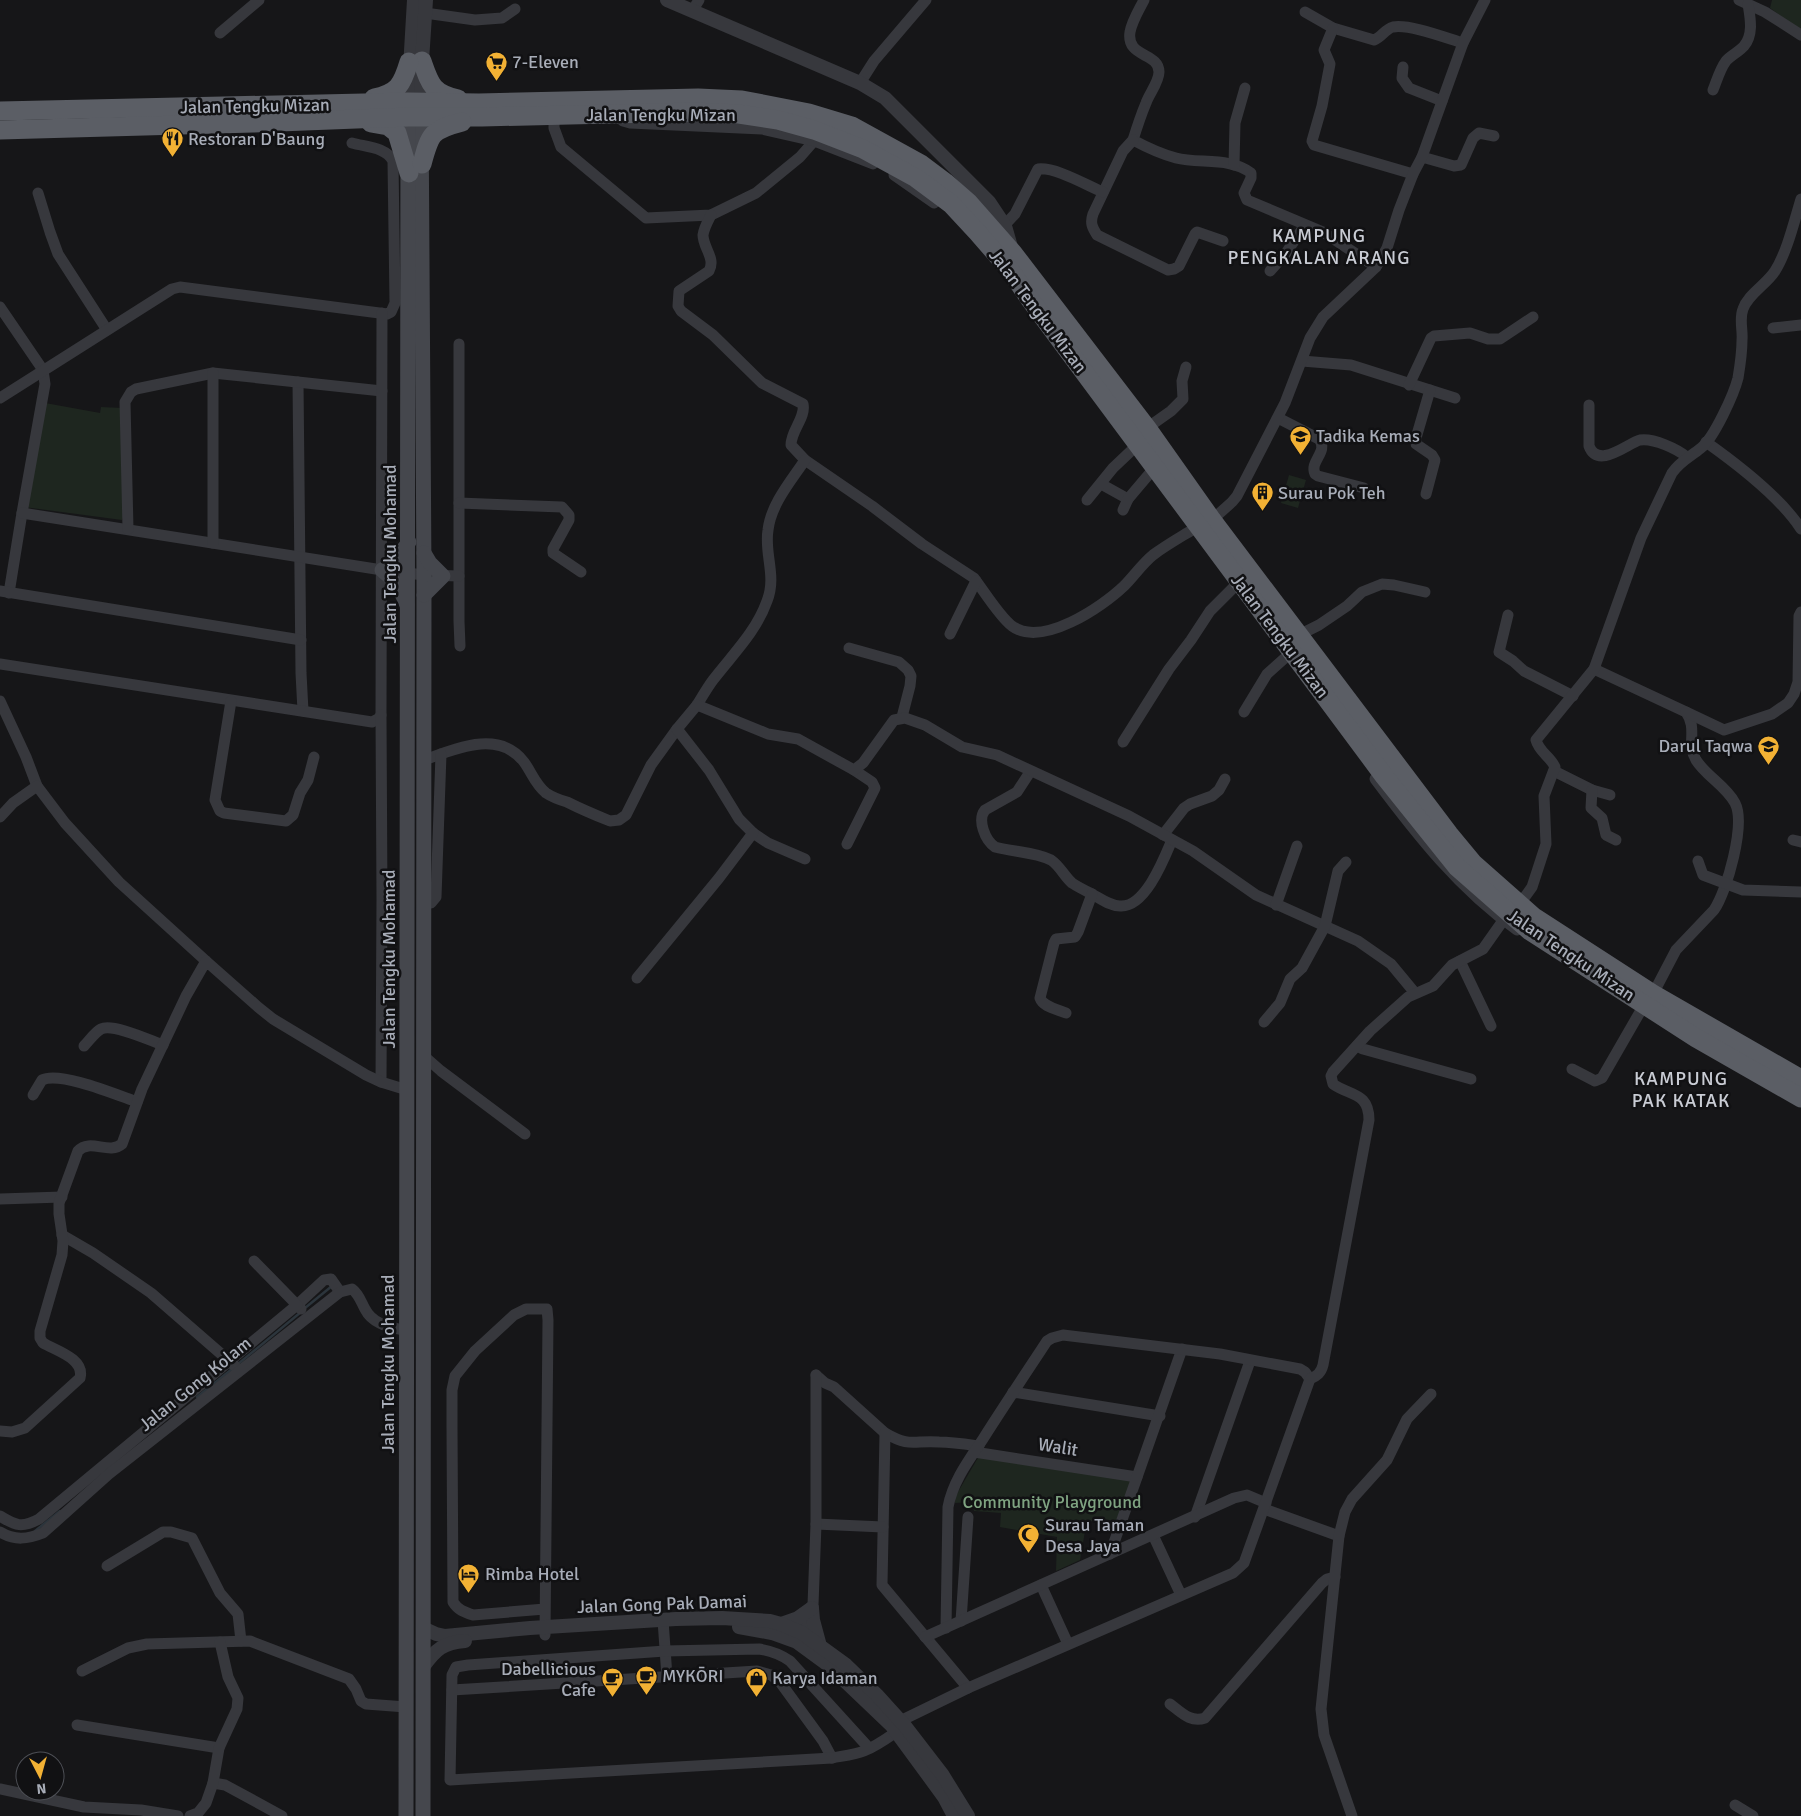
<svg xmlns="http://www.w3.org/2000/svg" width="1801" height="1816" viewBox="0 0 1801 1816" font-family="Signika,sans-serif">
  <rect width="100%" height="100%" fill="#161618"/>
  <g fill="#1e261f">
    <path d="M1772,0H1801V31L1770,8Z"/>
    <path d="M45,403L100,413L101,407L122,408L124,515L122,520L24,507Z"/>
    <path d="M1289,475L1306,480L1298,508L1281,503Z"/>
    <path d="M979,1456L1132,1480L1114,1527L1087,1520L1080,1560L1056,1571L1057,1537L1000,1527L1001,1513L974,1511L972,1502L955,1503V1497Z"/>
  </g>
  <g fill="none" stroke-linecap="round" stroke-linejoin="round">
    <g stroke="#2c353c" stroke-width="2.5">
      <path d="M305,1308L332,1286"/>
      <path d="M238,1364L301,1312"/>
      <path d="M197,1397L232,1369"/>
      <path d="M35,1531L60,1511"/>
    </g>
    <g stroke="#37383d" stroke-width="11">
      <path d="M1144,0C1139,10 1132,21 1130,32C1126,58 1159,52 1159,72C1159,82 1149,94 1146,103C1141,115 1137,127 1133,140C1146,147 1161,154 1176,158C1199,164 1231,157 1251,173V178L1244,193L1247,200L1323,232L1376,267"/>
      <path d="M1739,0L1765,12L1801,35"/>
      <path d="M692,11L699,0"/>
      <path d="M1305,12L1333,28L1374,40C1382,37 1385,29 1393,27C1410,24 1446,38 1463,43"/>
      <path d="M425,13L475,20L502,18L515,9"/>
      <path d="M1333,28L1324,50L1330,64L1322,106L1312,141L1314,145L1413,174"/>
      <path d="M220,33L259,0"/>
      <path d="M1403,67L1402,78L1409,88L1442,101"/>
      <path d="M860,83L874,61L926,0"/>
      <path d="M1713,90C1717,80 1720,69 1726,61C1731,55 1739,52 1744,46C1754,34 1750,17 1748,4"/>
      <path d="M554,116V128L561,147L646,218L711,215L756,193L800,157L814,141"/>
      <path d="M618,116L623,121L630,123L762,129L814,141L873,164"/>
      <path d="M1133,140L1123,151L1093,214C1090,223 1092,227 1097,235L1168,270L1174,269L1179,266L1195,234L1197,232L1223,241"/>
      <path d="M1422,157L1454,166L1461,165L1473,138L1479,133L1494,136"/>
      <path d="M1234,165L1235,123L1245,88"/>
      <path d="M894,175L934,203"/>
      <path d="M38,193L50,232L58,254L107,330"/>
      <path d="M711,215C708,221 704,228 703,235C703,248 716,258 709,271L679,291L678,306L681,311L713,335L762,383L803,404C806,418 791,430 791,445L805,460L872,506L922,544L974,578C984,591 999,616 1012,626C1042,648 1102,607 1124,586C1134,576 1142,564 1153,555C1165,546 1179,538 1192,530"/>
      <path d="M1000,230L1015,214L1038,169C1056,167 1086,185 1103,192"/>
      <path d="M1270,271L1286,253L1305,225"/>
      <path d="M0,307L43,370L45,384L22,513L9,593"/>
      <path d="M1773,328L1801,325"/>
      <path d="M459,344V621L460,646"/>
      <path d="M1302,361L1351,365L1455,398"/>
      <path d="M298,382L301,673L303,711"/>
      <path d="M1409,385L1431,338L1434,336L1470,333L1488,339H1500L1533,317"/>
      <path d="M0,398L172,289L180,287L387,314L391,312L395,303L393,161C386,147 366,147 352,143"/>
      <path d="M1589,405V446C1598,470 1628,443 1640,440C1654,438 1677,449 1687,457"/>
      <path d="M1278,418L1319,439C1329,452 1309,461 1315,474L1318,476L1364,488"/>
      <path d="M1147,428L1171,411L1183,399L1182,381L1186,367"/>
      <path d="M1706,442C1737,464 1781,498 1801,529"/>
      <path d="M1101,484L1128,499"/>
      <path d="M1426,494L1435,460L1432,455L1416,444V438L1430,390"/>
      <path d="M1087,500L1113,468L1132,450"/>
      <path d="M459,503L562,507L569,515V520L553,549V553L581,572"/>
      <path d="M1123,510L1128,499L1150,473"/>
      <path d="M22,513L382,570L424,575L459,576"/>
      <path d="M1212,520L1232,502L1237,496L1285,403L1310,338L1323,317L1376,267L1387,248L1399,210L1413,174L1422,157L1463,43L1485,0"/>
      <path d="M128,529L125,402L131,392L136,389L213,373L382,391"/>
      <path d="M213,543V373"/>
      <path d="M0,591L301,640"/>
      <path d="M1508,615L1499,652L1513,661L1524,671L1573,696"/>
      <path d="M950,634L976,581"/>
      <path d="M1299,635L1319,625L1347,606L1362,592L1382,584L1394,585L1425,592"/>
      <path d="M849,648L899,662L908,670L911,676L910,686L902,717"/>
      <path d="M0,664L372,722L378,719L381,715L382,313"/>
      <path d="M1594,669L1686,712C1698,729 1686,743 1696,760C1706,776 1726,786 1735,803C1746,824 1727,891 1714,910L1676,950L1653,994"/>
      <path d="M0,701L26,757L37,786"/>
      <path d="M231,701L215,800L220,811L224,813L286,821L293,815L300,793L308,780L314,757"/>
      <path d="M697,705C702,697 707,688 713,680C733,654 756,632 767,601C777,576 764,554 768,530C771,504 791,481 805,460"/>
      <path d="M1244,712L1267,674L1286,657"/>
      <path d="M1686,712L1724,730L1772,714L1788,703L1794,694L1798,682L1799,616L1801,612"/>
      <path d="M381,715L382,898L381,1082"/>
      <path d="M1123,742L1169,669L1191,640L1210,611L1234,587"/>
      <path d="M424,760C455,749 499,729 524,762C532,773 535,784 546,793C552,797 560,800 567,802C581,809 595,815 610,821L619,820L626,815L651,765L677,729"/>
      <path d="M1554,771L1592,790L1610,795"/>
      <path d="M1030,772L1017,792L985,810C977,820 985,840 995,847C1013,852 1035,852 1051,860C1060,866 1064,876 1072,883C1078,887 1086,891 1092,894C1101,899 1110,906 1120,906C1145,908 1164,859 1172,840"/>
      <path d="M1375,779C1417,835 1459,889 1517,930"/>
      <path d="M1592,790L1591,808L1602,818L1606,835L1616,840"/>
      <path d="M0,817L13,803L37,786L65,823L119,882L206,961"/>
      <path d="M1163,835L1184,808L1190,804L1212,796L1219,790L1225,779"/>
      <path d="M1793,840L1801,842"/>
      <path d="M847,844L875,788L872,782L854,770"/>
      <path d="M805,859L768,843L753,833L739,819L709,770L677,729L697,705L768,734L798,739L854,770L863,763L894,720L905,718L925,725L962,747L997,755L1129,816L1193,851L1256,895L1358,941L1391,964L1415,993"/>
      <path d="M1698,861L1703,875L1743,890L1801,892"/>
      <path d="M424,903H431L436,897L441,754"/>
      <path d="M1276,905L1297,846"/>
      <path d="M1519,905L1532,887L1546,844L1544,796L1555,767C1550,756 1539,752 1536,740L1594,669L1641,538L1672,473C1680,461 1690,457 1701,448C1714,438 1734,394 1738,378C1740,366 1742,352 1742,340C1743,330 1739,319 1743,309C1748,294 1766,285 1775,271C1787,252 1794,222 1801,199"/>
      <path d="M1460,961L1491,1026"/>
      <path d="M637,978L719,878L753,833"/>
      <path d="M1066,1013C1057,1009 1043,1007 1040,998L1054,943L1056,939L1075,937L1078,932L1092,894"/>
      <path d="M1264,1022L1280,1003L1290,979L1302,968L1325,926L1338,871L1346,862"/>
      <path d="M84,1046C89,1041 95,1032 101,1029C113,1023 151,1041 163,1045"/>
      <path d="M1357,1046L1363,1049L1471,1079"/>
      <path d="M424,1056L441,1071L525,1134"/>
      <path d="M1572,1069L1595,1081L1602,1078L1640,1012"/>
      <path d="M33,1095L42,1080C60,1071 117,1095 137,1102"/>
      <path d="M0,1199L62,1197"/>
      <path d="M62,1235L93,1253L151,1293L235,1366"/>
      <path d="M301,1309L297,1305L324,1280L331,1279L340,1292"/>
      <path d="M816,1375L825,1383L834,1387L885,1433C911,1448 913,1440 939,1442C952,1442 965,1444 979,1446"/>
      <path d="M1013,1392L1160,1416"/>
      <path d="M0,1431L12,1432L25,1428L80,1378C85,1359 57,1351 43,1343L40,1338V1331L62,1255L63,1241L59,1214V1203L78,1151C90,1138 109,1155 122,1144L142,1089L186,996L206,961L258,1007L273,1019L366,1075L381,1082L407,1090"/>
      <path d="M885,1433L882,1585L968,1688"/>
      <path d="M974,1452L1137,1477"/>
      <path d="M1264,1509L1339,1536"/>
      <path d="M0,1516C16,1526 22,1528 39,1519L297,1305L254,1261"/>
      <path d="M1195,1517L1250,1361"/>
      <path d="M816,1524L883,1527"/>
      <path d="M0,1532C15,1541 28,1539 43,1533L109,1474L340,1292L352,1289C359,1294 361,1302 365,1309C373,1325 391,1327 407,1331"/>
      <path d="M1153,1535L1181,1595"/>
      <path d="M1110,1554L1182,1349"/>
      <path d="M107,1566L163,1532H171L192,1538L220,1593L238,1614L241,1641"/>
      <path d="M1041,1585L1068,1644"/>
      <path d="M663,1620L667,1677"/>
      <path d="M961,1621L968,1517"/>
      <path d="M946,1628L948,1507C953,1481 969,1460 983,1439C1004,1406 1026,1373 1047,1341L1052,1338L1063,1335L1220,1354L1300,1369L1305,1372L1310,1379"/>
      <path d="M545,1635L548,1320L547,1309H526L514,1315L475,1351L455,1376L452,1390V1426L453,1602C458,1610 464,1612 473,1615L545,1609"/>
      <path d="M925,1637L1234,1498L1247,1495L1266,1503"/>
      <path d="M798,1640L813,1605L816,1524V1375"/>
      <path d="M82,1671L128,1648L147,1644L250,1641L349,1679L356,1689L361,1701L366,1704L406,1707"/>
      <path d="M452,1690L757,1671L771,1675L780,1682L823,1741L832,1758"/>
      <path d="M1170,1704C1181,1712 1190,1723 1205,1718L1322,1583L1327,1579L1335,1577"/>
      <path d="M894,1724L968,1688L1233,1573L1244,1563L1310,1379C1317,1376 1321,1373 1323,1365L1369,1120C1369,1092 1350,1096 1333,1084L1331,1076L1333,1072L1370,1031L1408,997L1433,986L1452,965L1483,949L1507,915"/>
      <path d="M77,1725L219,1748"/>
      <path d="M869,1748L790,1661C780,1654 772,1651 759,1649L665,1651L468,1665L456,1667L452,1675L450,1780L832,1758C842,1756 854,1755 864,1751C877,1746 890,1736 902,1728"/>
      <path d="M213,1783L225,1785L282,1816"/>
      <path d="M0,1789L84,1807L141,1810L178,1816"/>
      <path d="M1735,1805L1753,1816"/>
      <path d="M190,1816L198,1813L206,1803L213,1783L219,1748L237,1709L238,1698L228,1677L220,1642"/>
      <path d="M1352,1816L1324,1735L1321,1709L1339,1536L1345,1512L1352,1499L1387,1460L1407,1419L1431,1394"/>
    </g>
    <g stroke="#37383d" stroke-width="14">
      <path d="M667,0L860,83L885,98L989,202L1005,226L1011,247"/>
      <path d="M408,102L414,0"/>
      <path d="M421,103L422,61L426,0"/>
      <path d="M812,1608L813,1620L820,1646"/>
      <path d="M781,1624L798,1618L812,1608"/>
      <path d="M739,1627L772,1633L797,1642L827,1664L892,1726L944,1797L954,1816"/>
      <path d="M423,1628L436,1634L445,1636L530,1628L676,1619L722,1618L770,1621L781,1624L802,1633L846,1665L877,1695L905,1726L942,1774L968,1816"/>
      <path d="M423,1667C436,1649 443,1643 465,1641"/>
    </g>
    <g stroke="#45474d" stroke-width="15">
      <path d="M421,107L424,575L423,1816"/>
      <path d="M424,553L430,563L443,576L424,595"/>
      <path d="M407,605C401,590 395,580 382,570L392,564L409,542"/>
      <path d="M406,1816L408,108"/>
    </g>
    <g stroke="#5b5e65" stroke-width="19">
      <path d="M422,61C430,84 432,93 458,99"/>
      <path d="M374,98C398,93 402,85 409,62"/>
      <path d="M0,111L408,102L479,103L698,98L742,100L809,113L852,126L921,164L945,182L969,203L1013,253L1147,428L1212,520L1449,834L1473,863L1534,917L1653,994L1801,1079"/>
      <path d="M371,123L388,126L397,133L409,173"/>
      <path d="M0,130L253,123L408,117H482L694,112L739,114L778,120L814,130L863,149L916,178L951,204L977,232L1010,270L1029,298L1384,776L1457,867L1530,931L1696,1038L1801,1098"/>
      <path d="M422,164C430,134 431,130 462,122"/>
    </g>
  </g>
  <defs>
    <symbol id="supermarket-pin" viewBox="-11 -11 22 30"><path d="M0 17L-7.5 6A9.5 9.5 0 1 1 7.5 6Z" fill="#f2b134" stroke="#111113"/><path d="M-6-5.5h2.5l.6 2H6L4.5 2H-2.5L-4.4-4H-6ZM-1.5 3.2a1.3 1.3 0 1 0 .1 0ZM3 3.2a1.3 1.3 0 1 0 .1 0Z" fill="#111"/></symbol>
    <symbol id="restaurant-pin" viewBox="-11 -11 22 30"><path d="M0 17L-7.5 6A9.5 9.5 0 1 1 7.5 6Z" fill="#f2b134" stroke="#111113"/><path d="M-5-6h1v4h1v-4h1v4h1v-4h1v5L-1.5 .5V6h-2V.5L-5-1ZM5-6V6H3V1.5H1.5Q1.5-4 5-6Z" fill="#111"/></symbol>
    <symbol id="school-pin" viewBox="-11 -11 22 30"><path d="M0 17L-7.5 6A9.5 9.5 0 1 1 7.5 6Z" fill="#f2b134" stroke="#111113"/><path d="M0-5L7-2L0 1L-7-2ZM-4 1L0 2.5L4 1V4Q0 6-4 4Z" fill="#111"/></symbol>
    <symbol id="building-pin" viewBox="-11 -11 22 30"><path d="M0 17L-7.5 6A9.5 9.5 0 1 1 7.5 6Z" fill="#f2b134" stroke="#111113"/><path d="M-4-6H4V6H1V3H-1V6H-4ZM-2.5-4.3h1.7v1.8h-1.7ZM.8-4.3h1.7v1.8H.8ZM-2.5-1h1.7V.8h-1.7ZM.8-1h1.7V.8H.8Z" fill="#111"/></symbol>
    <symbol id="mosque-pin" viewBox="-11 -11 22 30"><path d="M0 17L-7.5 6A9.5 9.5 0 1 1 7.5 6Z" fill="#f2b134" stroke="#111113"/><path d="M3.5-4.9A6 6 0 1 0 3.5 4.9A5 5 0 1 1 3.5-4.9Z" fill="#111"/></symbol>
    <symbol id="hotel-pin" viewBox="-11 -11 22 30"><path d="M0 17L-7.5 6A9.5 9.5 0 1 1 7.5 6Z" fill="#f2b134" stroke="#111113"/><path d="M-6-4.5h1.5V1H6V5H4.5V3h-9V5H-6ZM-4 0a1.8 1.8 0 1 1 3.6 0ZM.5 0V-2.5h3Q6-2.5 6 0Z" fill="#111"/></symbol>
    <symbol id="cafe-pin" viewBox="-11 -11 22 30"><path d="M0 17L-7.5 6A9.5 9.5 0 1 1 7.5 6Z" fill="#f2b134" stroke="#111113"/><path d="M-5.5-4.5H6V0H3Q3 3.5 0 3.5H-2.5Q-5.5 3.5-5.5 0ZM3-3.2v2h1.7v-2ZM-6 4.5H4V6H-6Z" fill="#111"/></symbol>
    <symbol id="shop-pin" viewBox="-11 -11 22 30"><path d="M0 17L-7.5 6A9.5 9.5 0 1 1 7.5 6Z" fill="#f2b134" stroke="#111113"/><path d="M-5-2.5h2.3a2.7 3.5 0 0 1 5.4 0H5L5.5 6h-11ZM-1.5-2.5h3a1.5 2.3 0 0 0-3 0Z" fill="#111"/></symbol>
  </defs>
  <g fill-rule="evenodd">
    <use href="#supermarket-pin" x="484" y="50" width="25" height="34"/>
    <use href="#restaurant-pin" x="160" y="126" width="25" height="34"/>
    <use href="#school-pin" x="1288" y="424" width="25" height="34"/>
    <use href="#building-pin" x="1250" y="480" width="25" height="34"/>
    <use href="#school-pin" x="1756" y="734" width="25" height="34"/>
    <use href="#mosque-pin" x="1016" y="1522" width="25" height="34"/>
    <use href="#hotel-pin" x="456" y="1562" width="25" height="34"/>
    <use href="#cafe-pin" x="634" y="1664" width="25" height="34"/>
    <use href="#shop-pin" x="744" y="1666" width="25" height="34"/>
    <use href="#cafe-pin" x="600" y="1666" width="25" height="34"/>
  </g>
  <g text-anchor="middle" stroke-width="5" stroke-linejoin="round" paint-order="stroke">
    <g font-size="18" fill="#a8adb8" stroke="#111113" text-anchor="start">
      <text x="512" y="68">7-Eleven</text>
      <text x="188" y="145">Restoran D'Baung</text>
      <text x="1316" y="442">Tadika Kemas</text>
      <text x="1278" y="499">Surau Pok Teh</text>
      <text x="1753" y="752" text-anchor="end">Darul Taqwa</text>
      <text x="1045" y="1531">Surau Taman<tspan x="1045" dy="21">Desa Jaya</tspan></text>
      <text x="485" y="1580">Rimba Hotel</text>
      <text x="596" y="1675" text-anchor="end">Dabellicious<tspan x="596" dy="21">Cafe</tspan></text>
      <text x="662" y="1682">MYKŌRI</text>
      <text x="772" y="1684">Karya Idaman</text>
    </g>
    <g font-size="18" fill="#a8adb8" stroke="#111113">
      <text transform="translate(255 106) rotate(-1)" y="6">Jalan Tengku Mizan</text>
      <text x="661" y="121">Jalan Tengku Mizan</text>
      <text transform="translate(1038 311) rotate(53)" y="6">Jalan Tengku Mizan</text>
      <text transform="translate(390 554) rotate(-90)" y="6">Jalan Tengku Mohamad</text>
      <text transform="translate(1280 636) rotate(53)" y="6">Jalan Tengku Mizan</text>
      <text transform="translate(1571 955) rotate(34)" y="6">Jalan Tengku Mizan</text>
      <text transform="translate(389 959) rotate(-90)" y="6">Jalan Tengku Mohamad</text>
      <text transform="translate(388 1364) rotate(-90)" y="6">Jalan Tengku Mohamad</text>
      <text transform="translate(195 1384) rotate(-39)" y="6">Jalan Gong Kolam</text>
      <text transform="translate(1058 1447) rotate(9)" y="6">Walit</text>
      <text transform="translate(662 1604) rotate(-2)" y="6">Jalan Gong Pak Damai</text>
    </g>
    <g font-size="18" fill="#7fa381" stroke="#111113">
      <text x="1052" y="1508">Community Playground</text>
    </g>
    <g font-size="19" letter-spacing="1" fill="#c9ccd4" stroke="#111113">
      <text x="1319" y="242">KAMPUNG<tspan x="1319" dy="22">PENGKALAN ARANG</tspan></text>
      <text x="1681" y="1085">KAMPUNG<tspan x="1681" dy="22">PAK KATAK</tspan></text>
    </g>
  </g>
  <g transform="translate(40 1776) rotate(174)"><circle r="24" fill="#111113" stroke="#4d4f55"/>
  <path d="M0-4L9 19L0 12L-9 19Z" fill="#f2b134"/>
  <text y="-8" font-size="14" font-weight="bold" text-anchor="middle" fill="#a8adb8">N</text>
  </g>
</svg>
